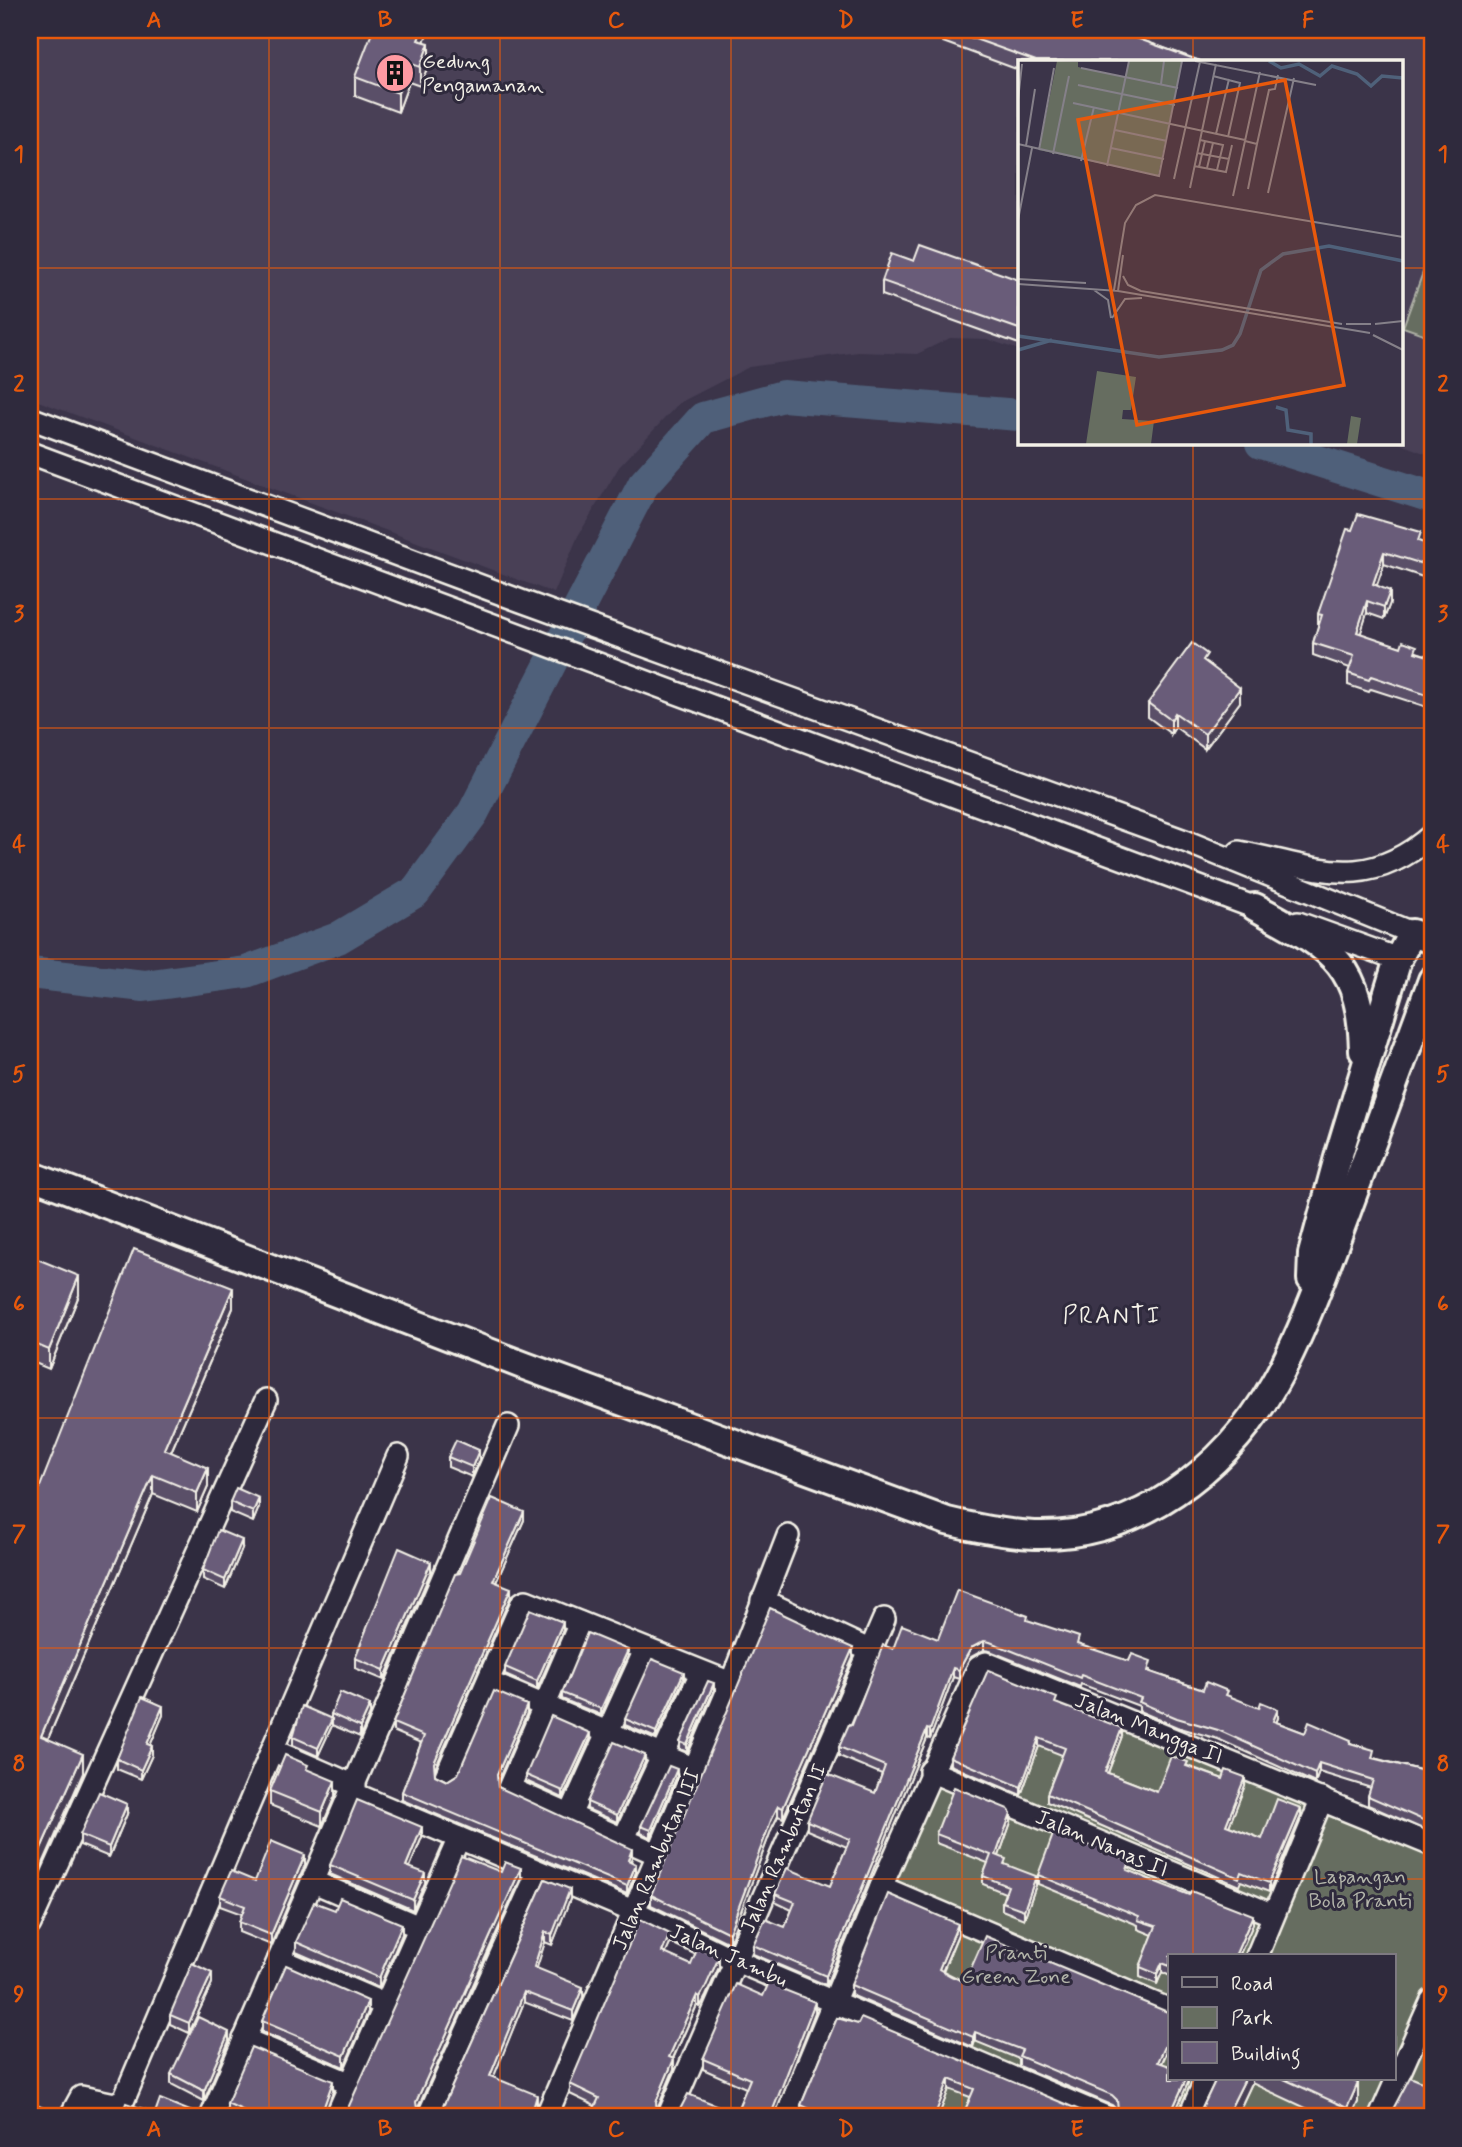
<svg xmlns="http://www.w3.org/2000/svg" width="1462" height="2147" viewBox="0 0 1462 2147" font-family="Mynerve,sans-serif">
  <rect width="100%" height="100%" fill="#3b3449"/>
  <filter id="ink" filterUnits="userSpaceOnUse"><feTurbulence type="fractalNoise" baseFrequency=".0143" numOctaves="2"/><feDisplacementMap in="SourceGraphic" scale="14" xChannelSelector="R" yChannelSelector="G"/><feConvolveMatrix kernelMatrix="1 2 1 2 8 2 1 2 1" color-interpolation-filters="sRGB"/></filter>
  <g filter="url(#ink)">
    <path fill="#494057" d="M30,30H1432V456L1398,443H1401V61H1019V350L987,339L950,338L917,354L858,352L749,367L679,403L619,467L578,536L554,593L30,398Z"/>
    <g fill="#666d60" stroke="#adafa4" stroke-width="2" fill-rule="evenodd">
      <path d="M1432,248V337L1403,327Z"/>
      <path d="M978,1669L1432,1846V2117H786ZM1170,1956H1394V2079H1170Z"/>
    </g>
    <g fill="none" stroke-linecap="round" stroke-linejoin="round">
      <g stroke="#4f617a" stroke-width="32">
        <path d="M1261,443L1432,497"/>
        <path d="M30,973L144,986L246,972L338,938L415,892L473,813L643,485L703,418L783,396L1019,415"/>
      </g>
      <defs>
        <g id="minor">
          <path d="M30,418L521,601L1185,841L1412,933"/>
          <path d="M30,453L1267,912"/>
          <path d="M1239,852C1317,867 1365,894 1432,835"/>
          <path d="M1298,923L1398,959"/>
          <path d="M762,1600L869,1650"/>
          <path d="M580,1623L509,1788L659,1855"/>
          <path d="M488,1682L695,1769"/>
          <path d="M930,1771L1273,1915"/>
          <path d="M446,1776L522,1603L526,1601L731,1683"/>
          <path d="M355,1786L272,1750L398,1456"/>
          <path d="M352,1793L635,1912L734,1960L1106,2117"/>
          <path d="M570,1815L645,1650"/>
          <path d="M624,1838L701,1673"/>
          <path d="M314,1882L419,1927"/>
          <path d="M881,1887L1170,2010"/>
          <path d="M30,1924L266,1400"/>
          <path d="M1257,1956L1322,1799"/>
          <path d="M279,1959L386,2005"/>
          <path d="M244,2039L351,2084"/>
          <path d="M70,2117L81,2097L115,2104L124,2099L272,1750"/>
          <path d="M211,2117L508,1426"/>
          <path d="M336,2117L459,1838"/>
          <path d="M428,2117L538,1872"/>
          <path d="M546,2117L731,1683L788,1536"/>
          <path d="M668,2117L884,1619"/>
          <path d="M786,2117L881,1887L978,1668L986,1663L1432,1845"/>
          <path d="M1189,2117L1206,2079"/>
          <path d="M1380,2117L1432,2000"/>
        </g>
        <g id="major">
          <path d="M1255,907C1329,948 1361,959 1363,1051"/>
          <path d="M30,1175L525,1366L947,1521C976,1528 1005,1534 1035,1535C1137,1538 1226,1469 1274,1384C1302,1335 1326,1267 1346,1214C1375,1136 1403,1058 1432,980"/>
          <path d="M1311,1279L1312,1254L1339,1154L1398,959L1412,933L1432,940"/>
        </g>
      </defs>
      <use href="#minor" stroke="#f4f1e8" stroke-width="26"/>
      <use href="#major" stroke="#f4f1e8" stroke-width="32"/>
      <use href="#minor" stroke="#2f2a3d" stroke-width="21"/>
      <use href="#major" stroke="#2f2a3d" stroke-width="26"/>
    </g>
    <g fill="#5a4f68" stroke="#f4f1e8" stroke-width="2">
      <path d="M428,30L424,42L429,63L420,86L409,82L398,112L355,96V77Z"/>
      <path d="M943,30H1114L1200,61H1019V70L943,42Z"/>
      <path d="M914,261L1019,280V344L882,295V281Z"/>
      <path d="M1352,530L1421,542L1432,546V580L1384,564L1376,586L1390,603L1384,619L1367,613L1360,634L1432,657L1430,708L1371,689L1369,692L1348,685V673L1350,668L1313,655V643L1318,626V614Z"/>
      <path d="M1207,663L1240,702L1205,749L1175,727L1171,734L1148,717V703Z"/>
      <path d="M30,1256L79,1295L49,1369L30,1361Z"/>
      <path d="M233,1308L171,1452L208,1487L197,1512L153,1494L48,1739L83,1773L30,1893V1512Z"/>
      <path d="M448,1457L479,1460L472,1477L448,1467Z"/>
      <path d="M230,1502L259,1507L253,1522L230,1512Z"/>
      <path d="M524,1520L496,1582L511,1596L435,1769V1775L447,1781L458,1774L527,1713L498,1781V1787L632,1857L631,1862L636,1872L627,1894L402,1800V1792L421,1743L393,1731V1723L460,1573Z"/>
      <path d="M242,1549L225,1589L203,1579V1570Z"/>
      <path d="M431,1571L384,1680L355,1668V1658Z"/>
      <path d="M1028,1621L1079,1645L1151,1670V1672L1203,1690L1228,1696L1278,1718L1276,1722L1305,1733L1351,1743L1374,1758L1432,1773V1833L1368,1805V1796L1371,1788L1319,1772L1315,1783L1218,1739L1177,1727L1139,1711V1706L1081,1684L1080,1687L990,1651L984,1650L971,1657L959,1679L953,1677L930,1739L927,1738L826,1985L753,1954V1945L785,1927L792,1910L775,1902V1894L830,1886L847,1847L807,1830V1821L875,1793L882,1774L839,1756V1747L852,1725L893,1649Z"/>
      <path d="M806,1628L853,1658L783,1818L778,1816L772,1828L729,1943L651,1905V1895Z"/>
      <path d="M563,1630L537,1689L505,1675V1667Z"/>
      <path d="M628,1656L601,1715L562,1699V1693Z"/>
      <path d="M684,1678L656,1738L625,1725V1719Z"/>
      <path d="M714,1690L687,1752L680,1749V1742Z"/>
      <path d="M1057,1704L1122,1736L1108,1773L1157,1792L1188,1766L1223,1779L1245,1785L1229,1826L1262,1839L1301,1816L1269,1892L1241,1881L1239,1886L1047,1802V1794L1062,1755L1039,1746L1021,1795L950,1765V1757Z"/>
      <path d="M331,1714H370L360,1737L332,1725L318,1756L293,1745V1737L331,1718Z"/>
      <path d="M163,1715L150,1745L152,1755L141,1779L117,1769V1759Z"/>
      <path d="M590,1739L563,1798L526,1781V1775Z"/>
      <path d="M645,1762L617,1822L587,1809V1802Z"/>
      <path d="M308,1770L335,1796L322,1826L270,1805V1791Z"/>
      <path d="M677,1776L651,1837L641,1833V1826Z"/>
      <path d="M127,1814L109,1857L80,1845V1835Z"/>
      <path d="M1011,1822L999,1856L1006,1865L1036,1885L1024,1919L1002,1910V1902L1005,1893L983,1884V1876L988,1863L936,1843V1834Z"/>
      <path d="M422,1837L410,1867L425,1883L413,1910L330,1874V1865Z"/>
      <path d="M305,1865L271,1945L239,1932V1922L242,1914L220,1906V1896L255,1881Z"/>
      <path d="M1130,1871L1253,1924L1239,1956H1170V1976L1162,1972L1157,1984L1140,1977V1967L1153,1935L1138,1929V1925L1038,1884V1875Z"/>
      <path d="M545,1879L570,1899L552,1945L545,1942L536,1968L583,1997L573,2021L524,2002L493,2077L537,2104L535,2112L440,2113Z"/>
      <path d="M402,1934L379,1988L296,1952V1942Z"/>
      <path d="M958,1934L943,1971L965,1982L1170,2013V2046L1162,2063L1188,2079V2083L1117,2113V2110L1112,2105L1019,2066V2059L975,2041L973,2047L851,1995V1985Z"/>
      <path d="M670,1944L665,1954L691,1965L719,1967L706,1996L700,2007L697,2005L673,2059L674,2069L657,2110V2114L595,2106L570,2094V2084Z"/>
      <path d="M212,1983L189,2033L170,2024V2015Z"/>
      <path d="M784,1990L815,2012L774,2117H676L736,2113L746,2088L703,2069V2059L763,1996Z"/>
      <path d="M368,2012L344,2067L262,2032V2021Z"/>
      <path d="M837,2018L1096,2117L970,2097L949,2089L938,2117H807L801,2115V2105Z"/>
      <path d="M229,2041L204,2101L171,2084V2074Z"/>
      <path d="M1216,2079H1350L1358,2102L1351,2117H1325L1252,2083L1236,2117H1198Z"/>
      <path d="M333,2091L326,2112L330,2117H237L227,2113V2103Z"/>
    </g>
    <g fill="#4a4055" stroke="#f4f1e8" stroke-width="2">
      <path d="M422,30H428V31L418,59V40Z"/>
      <path d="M429,43V63L420,86V67Z"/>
      <path d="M409,63V82L398,112V93Z"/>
      <path d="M1384,552V564L1373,597V584Z"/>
      <path d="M1390,591V603L1384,619V607Z"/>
      <path d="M1367,601V613L1357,645V632Z"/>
      <path d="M1240,688V702L1205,749V734Z"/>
      <path d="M1432,689V701L1430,708V696Z"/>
      <path d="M1175,713V727L1171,734V720Z"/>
      <path d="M79,1276V1295L49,1369V1350Z"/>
      <path d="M233,1288V1308L164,1468V1449Z"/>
      <path d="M479,1450V1460L472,1477V1467Z"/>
      <path d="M208,1468V1487L197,1512V1493Z"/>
      <path d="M153,1475V1494L41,1755V1736Z"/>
      <path d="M259,1498V1507L253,1522V1512Z"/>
      <path d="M524,1512V1520L493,1589V1581Z"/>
      <path d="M242,1540V1549L225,1589V1580Z"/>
      <path d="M431,1562V1571L384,1680V1670Z"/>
      <path d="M511,1588V1596L434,1771V1763Z"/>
      <path d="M563,1622V1630L537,1689V1681Z"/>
      <path d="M984,1641V1650L971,1657L959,1679V1670L971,1648Z"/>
      <path d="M853,1648V1658L783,1818V1808Z"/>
      <path d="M628,1650V1656L601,1715V1709Z"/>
      <path d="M953,1668V1677L930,1739V1730Z"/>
      <path d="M684,1672V1678L656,1738V1732Z"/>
      <path d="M714,1683V1690L687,1752V1745Z"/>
      <path d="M370,1705V1714L360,1737V1727Z"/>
      <path d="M527,1705V1713L497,1783V1775Z"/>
      <path d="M163,1706V1715L147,1753V1744Z"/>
      <path d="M1278,1709V1718L1273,1730V1721Z"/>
      <path d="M332,1719V1726L318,1756V1748Z"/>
      <path d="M1122,1728V1736L1105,1780V1772Z"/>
      <path d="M927,1729V1738L826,1985V1976Z"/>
      <path d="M590,1733V1739L563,1798V1791Z"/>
      <path d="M1039,1738V1746L1021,1795V1787Z"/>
      <path d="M152,1746V1755L141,1779V1770Z"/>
      <path d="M83,1754V1773L30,1893V1873Z"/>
      <path d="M645,1755V1762L617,1822V1815Z"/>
      <path d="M1319,1763V1772L1315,1783V1774Z"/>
      <path d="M677,1769V1776L651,1837V1830Z"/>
      <path d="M1245,1777V1785L1226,1834V1825Z"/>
      <path d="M335,1781V1796L322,1826V1812Z"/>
      <path d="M127,1804V1814L109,1857V1847Z"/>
      <path d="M778,1806V1816L772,1828L729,1943V1933L772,1818Z"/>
      <path d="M1301,1808V1816L1269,1892V1883Z"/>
      <path d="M1011,1813V1822L996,1864V1855Z"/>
      <path d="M422,1827V1837L406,1876V1866Z"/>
      <path d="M632,1849V1857L628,1868V1860Z"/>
      <path d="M305,1855V1865L271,1945V1935Z"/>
      <path d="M636,1864V1872L627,1894V1886Z"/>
      <path d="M521,1868V1878L416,2112V2102Z"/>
      <path d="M425,1873V1883L413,1910V1900Z"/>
      <path d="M1036,1876V1885L1024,1919V1910Z"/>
      <path d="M570,1889V1899L552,1945V1935Z"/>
      <path d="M1253,1915V1924L1239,1956H1235Z"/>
      <path d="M402,1924V1934L379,1988V1978Z"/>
      <path d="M958,1924V1934L939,1979V1969Z"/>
      <path d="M545,1932V1942L534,1977V1967Z"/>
      <path d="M670,1934V1944L662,1962V1952Z"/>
      <path d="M719,1957V1967L706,1996L700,2007V1997Z"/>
      <path d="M1162,1963V1972L1157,1984V1974Z"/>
      <path d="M212,1973V1983L189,2033V2023Z"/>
      <path d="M583,1987V1997L573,2021V2011Z"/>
      <path d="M524,1992V2002L490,2086V2076Z"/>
      <path d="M697,1995V2005L669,2067V2057Z"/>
      <path d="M368,2001V2012L344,2067V2056Z"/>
      <path d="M815,2002V2012L774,2117H770Z"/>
      <path d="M229,2032V2041L204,2101V2091Z"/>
      <path d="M975,2032V2041L973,2047V2037Z"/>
      <path d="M1169,2036V2046L1158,2072V2062Z"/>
      <path d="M674,2059V2069L656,2112V2102Z"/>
      <path d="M949,2079V2089L938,2117H934Z"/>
      <path d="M1186,2079H1188V2083L1173,2117H1169Z"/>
      <path d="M1245,2079H1252V2083L1236,2117H1226Z"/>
      <path d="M333,2081V2091L324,2117L323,2109Z"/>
      <path d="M1358,2083V2102L1351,2117H1347V2108Z"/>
      <path d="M537,2095V2104L534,2117L533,2109Z"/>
    </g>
    <g fill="#695c79" stroke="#f4f1e8" stroke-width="2">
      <path d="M373,30H422L418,40L429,43L420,67L409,63L398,93L355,77Z"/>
      <path d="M950,30H1114L1200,61H1036Z"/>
      <path d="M920,245L1019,280V329L882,281L892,253L914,261Z"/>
      <path d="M1358,514L1421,532L1418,541L1432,546V567L1384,552L1373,584L1390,591L1384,607L1367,601L1357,632L1401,647L1403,641L1417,646L1415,652L1432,657V689L1430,696L1371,676L1369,680L1348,673L1354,656L1313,643L1322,615L1318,614L1347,529L1352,530Z"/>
      <path d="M1192,643L1207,654L1203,660L1240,688L1205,734L1175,713L1171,720L1148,703Z"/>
      <path d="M134,1249L233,1288L164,1449L208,1468L197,1493L153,1475L41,1736L83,1754L30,1873V1512Z"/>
      <path d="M30,1256L79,1276L49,1350L30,1342Z"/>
      <path d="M456,1440L479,1450L472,1467L448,1457Z"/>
      <path d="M236,1488L259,1498L253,1512L230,1502Z"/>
      <path d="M492,1498L524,1512L493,1581L511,1588L434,1763L435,1775L447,1781L458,1774L494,1691L527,1705L497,1775L498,1787L632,1849L628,1860L636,1864L627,1886L402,1792L424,1736L393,1723L455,1574L460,1573Z"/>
      <path d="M218,1530L242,1540L225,1580L203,1570Z"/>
      <path d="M399,1548L431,1562L384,1670L355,1658Z"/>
      <path d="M957,1590L1028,1616L1027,1620L1079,1637L1077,1644L1129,1661L1132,1654L1151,1661L1148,1671L1203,1690L1206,1682L1228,1691L1226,1695L1259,1708L1261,1702L1278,1709L1273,1721L1305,1733L1309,1722L1351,1740L1350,1743L1374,1750L1372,1758L1432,1773V1824L1368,1796L1373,1780L1319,1763L1315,1774L1218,1730L1177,1718L1139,1702L1141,1698L1081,1675L1080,1678L990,1642L984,1641L971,1648L959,1670L953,1668L930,1730L927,1729L826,1976L753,1945L765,1919L785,1927L795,1902L775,1894L787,1868L830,1886L850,1839L807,1821L827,1774L875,1793L885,1766L839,1747L849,1724L852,1725L883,1645L893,1649L902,1625L938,1639Z"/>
      <path d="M770,1608L806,1625L805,1627L853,1648L783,1808L778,1806L772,1818L729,1933L651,1895Z"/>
      <path d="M530,1609L563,1622L537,1681L505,1667Z"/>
      <path d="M587,1633L628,1650L601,1709L562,1693Z"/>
      <path d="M652,1659L684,1672L656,1732L625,1719Z"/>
      <path d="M988,1670L1057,1698L1055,1703L1122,1728L1105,1772L1157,1792L1171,1756L1188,1762L1186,1766L1223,1779L1226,1770L1245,1777L1226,1825L1262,1839L1277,1799L1301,1808L1269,1883L1241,1872L1239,1878L1047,1794L1065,1748L1039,1738L1021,1787L950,1757Z"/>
      <path d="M708,1681L714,1683L687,1745L680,1742Z"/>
      <path d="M340,1692L370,1705L360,1727L331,1714Z"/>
      <path d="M142,1697L163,1706L147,1744L152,1746L141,1770L117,1759Z"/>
      <path d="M302,1706L332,1719L318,1748L293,1737Z"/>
      <path d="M551,1716L590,1733L563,1791L526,1775Z"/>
      <path d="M614,1742L645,1755L617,1815L587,1802Z"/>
      <path d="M285,1755L308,1765L306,1769L335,1781L322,1812L270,1791Z"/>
      <path d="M669,1766L677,1769L651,1830L641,1826Z"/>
      <path d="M954,1787L1008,1809L1011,1813L996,1855L1006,1859L1004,1864L1036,1876L1024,1910L1002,1902L1008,1886L983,1876L991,1855L936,1834Z"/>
      <path d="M99,1792L127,1804L109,1847L80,1835Z"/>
      <path d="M357,1800L422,1827L406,1866L425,1873L413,1900L330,1865Z"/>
      <path d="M1054,1832L1093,1847L1094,1844L1130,1861L1127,1870L1151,1880L1189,1895L1191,1891L1253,1915L1235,1956H1170V1966L1162,1963L1157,1974L1140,1967L1156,1926L1138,1920L1139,1916L1038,1875Z"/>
      <path d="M271,1841L305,1855L271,1935L239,1922L245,1906L220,1896L231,1871L255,1881Z"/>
      <path d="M461,1856L501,1872L505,1862L521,1868L416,2102L418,2115L423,2117H344Z"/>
      <path d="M545,1879L570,1889L552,1935L545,1932L534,1967L583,1987L573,2011L524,1992L490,2076L537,2095L533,2109L539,2117H434L440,2113Z"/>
      <path d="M888,1894L958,1924L939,1969L951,1976L965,1982L985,1936L1170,2013V2036L1158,2062L1170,2066V2079H1186L1169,2117H1114L1118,2112L1117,2100L1112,2095L1019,2056L1022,2050L975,2032L973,2037L851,1985Z"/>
      <path d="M340,1898L402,1924L379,1978L296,1942L314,1902L335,1910Z"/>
      <path d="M640,1919L670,1934L662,1952L691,1965L698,1947L719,1957L706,1986L700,1997L697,1995L669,2057L674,2059L656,2102L657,2114L661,2117H590L599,2098L570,2084Z"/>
      <path d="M192,1963L212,1973L189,2023L170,2015Z"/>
      <path d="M286,1965L368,2001L344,2056L262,2021Z"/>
      <path d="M770,1980L784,1985L782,1989L815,2002L770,2117H676L688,2094L736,2113L750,2079L703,2059L736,1984L763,1996Z"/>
      <path d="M198,2017L229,2032L204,2091L171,2074Z"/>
      <path d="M837,2018L858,2024L861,2018L1096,2117H962L974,2089L949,2079L934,2117H827L801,2105Z"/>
      <path d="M251,2047L333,2081L323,2109L330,2117H257L227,2103Z"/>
      <path d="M1410,2077L1432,2086V2117H1385L1392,2111Z"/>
      <path d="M1216,2079H1245L1226,2117H1198Z"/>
      <path d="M1284,2079H1350L1358,2083L1347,2108Z"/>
      <path d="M160,2099L195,2113L193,2117H121L126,2103L155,2113Z"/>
      <path d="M39,2106L61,2117H34Z"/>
      <path d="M559,2109L578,2117H554Z"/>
    </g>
  </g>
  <path fill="none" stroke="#e8590c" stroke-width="2" stroke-opacity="0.55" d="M269,30V2117M500,30V2117M731,30V2117M962,30V2117M1193,30V61M30,268H1019M1401,268H1432M1193,443V1956M30,499H1432M30,728H1432M30,959H1432M30,1189H1432M30,1418H1432M30,1648H1432M30,1879H1432M1193,2079V2117"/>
  <defs>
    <symbol id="building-disc" viewBox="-11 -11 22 22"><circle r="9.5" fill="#ff9aa2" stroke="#2f2a3d"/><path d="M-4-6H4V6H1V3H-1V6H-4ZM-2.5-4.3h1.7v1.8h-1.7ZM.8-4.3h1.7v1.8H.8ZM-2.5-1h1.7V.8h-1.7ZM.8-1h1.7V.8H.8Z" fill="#111"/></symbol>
  </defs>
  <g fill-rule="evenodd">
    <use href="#building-disc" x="373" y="51" width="44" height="44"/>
  </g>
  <g text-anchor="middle" stroke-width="6" stroke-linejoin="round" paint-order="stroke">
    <g font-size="21" fill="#f4f1e8" stroke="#2f2a3d" text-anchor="start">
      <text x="422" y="68">Gedung<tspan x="422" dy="24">Pengamanan</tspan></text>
    </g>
    <g font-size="21" fill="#f4f1e8" stroke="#2f2a3d">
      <text transform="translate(1149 1728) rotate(22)" y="7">Jalan Mangga II</text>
      <text transform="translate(1102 1843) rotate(23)" y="7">Jalan Nanas II</text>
      <text transform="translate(783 1848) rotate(-66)" y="7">Jalan Rambutan II</text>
      <text transform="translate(656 1859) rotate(-67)" y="7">Jalan Rambutan III</text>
      <text transform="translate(729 1955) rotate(24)" y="7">Jalan Jambu</text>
    </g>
    <g font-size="21" fill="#b4b6ab" stroke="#2f2a3d">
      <text x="1360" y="1883">Lapangan<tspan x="1360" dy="24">Bola Pranti</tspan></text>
      <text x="1016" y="1959">Pranti<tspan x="1016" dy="24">Green Zone</tspan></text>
    </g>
    <g font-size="24" letter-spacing="2" fill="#f4f1e8" stroke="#2f2a3d">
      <text x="1112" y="1323">PRANTI</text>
    </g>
  </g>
  <g transform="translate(1018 60)">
    <rect width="385" height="385" fill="#3b3449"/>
    <path d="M39,1L60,2V7L107,17L111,1H164L140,116L21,90ZM79,311L118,317L113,350H105L104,359L136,361L133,384H68ZM333,356L343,358L339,384H329Z" fill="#666d60"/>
    <path fill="none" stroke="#4f617a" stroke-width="3.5" d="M251,1L263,8L281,4L302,16L314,6L339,14L353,26L364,16L385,18M0,276L141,297L204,290L215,285L222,274L243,210L265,194L311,186L385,201M0,290L34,280M258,347L268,350L270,370L293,374V384"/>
    <path fill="none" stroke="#858089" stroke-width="2" d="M177,1L298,25M63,8L160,28M195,16L222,23L210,77M143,24L146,1M60,25L157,45M0,40L4,4M55,43L227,80M97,70L149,81M198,74L211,19M182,80L205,85L199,110M227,81L239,84L230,129M0,84L141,116L164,1M239,84L251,30L257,29L260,15M8,86L17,29M93,88L146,99M21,90L36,8M179,93L211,99M35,94L51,16M63,101L76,47M89,106L111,1M176,106L208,112L214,85M181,107L187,81M189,108L195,83M156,119L182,2M172,128L198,4M250,133L276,18M215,136L242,12M0,160L14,88M105,216L110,225L123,231M0,219L68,223M0,224L100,231L105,195M76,230L90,240L93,258M96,230L107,163L118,145L137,135L385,177M100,231L352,273M123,231L324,264M94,258L107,239L124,238M328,264H353M357,264L385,261M355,275L385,290"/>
    <path fill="#e8590c" fill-opacity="0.15" stroke="#e8590c" stroke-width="3.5" d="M267,20L326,325L119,365L60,60Z"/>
    <rect width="385" height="385" fill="none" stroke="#f4f1e8" stroke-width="3.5"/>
  </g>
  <rect width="1462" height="2147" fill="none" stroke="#2f2a3d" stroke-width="77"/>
  <rect x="1168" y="1954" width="228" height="126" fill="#2f2a3d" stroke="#7e7a81" stroke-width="2"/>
  <rect x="1182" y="1977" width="35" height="10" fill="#2f2a3d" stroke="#7e7a81" stroke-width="2"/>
  <text x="1231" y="1990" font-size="21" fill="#f4f1e8">Road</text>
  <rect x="1182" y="2007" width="35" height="21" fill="#666d60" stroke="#7e7a81" stroke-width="2"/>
  <text x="1231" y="2024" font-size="21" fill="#f4f1e8">Park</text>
  <rect x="1182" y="2042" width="35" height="21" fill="#695c79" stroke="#7e7a81" stroke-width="2"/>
  <text x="1231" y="2060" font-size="21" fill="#f4f1e8">Building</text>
  <rect x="38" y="38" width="1386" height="2070" fill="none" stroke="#e8590c" stroke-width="2.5"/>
  <g font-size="23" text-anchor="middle" font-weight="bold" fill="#e8590c">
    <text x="154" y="27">A</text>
    <text x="385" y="27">B</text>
    <text x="616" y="27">C</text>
    <text x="846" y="27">D</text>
    <text x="1077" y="27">E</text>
    <text x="1308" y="27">F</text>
    <text x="19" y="161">1</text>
    <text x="1443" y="161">1</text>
    <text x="19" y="391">2</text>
    <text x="1443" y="391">2</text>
    <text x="19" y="621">3</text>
    <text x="1443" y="621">3</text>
    <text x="19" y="851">4</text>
    <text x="1443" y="851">4</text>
    <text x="19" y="1081">5</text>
    <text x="1443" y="1081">5</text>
    <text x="19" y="1311">6</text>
    <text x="1443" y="1311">6</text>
    <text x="19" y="1541">7</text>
    <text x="1443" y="1541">7</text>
    <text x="19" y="1771">8</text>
    <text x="1443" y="1771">8</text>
    <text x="19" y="2001">9</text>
    <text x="1443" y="2001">9</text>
    <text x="154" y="2136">A</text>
    <text x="385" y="2136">B</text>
    <text x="616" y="2136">C</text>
    <text x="846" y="2136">D</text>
    <text x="1077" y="2136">E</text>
    <text x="1308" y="2136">F</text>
  </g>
</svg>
